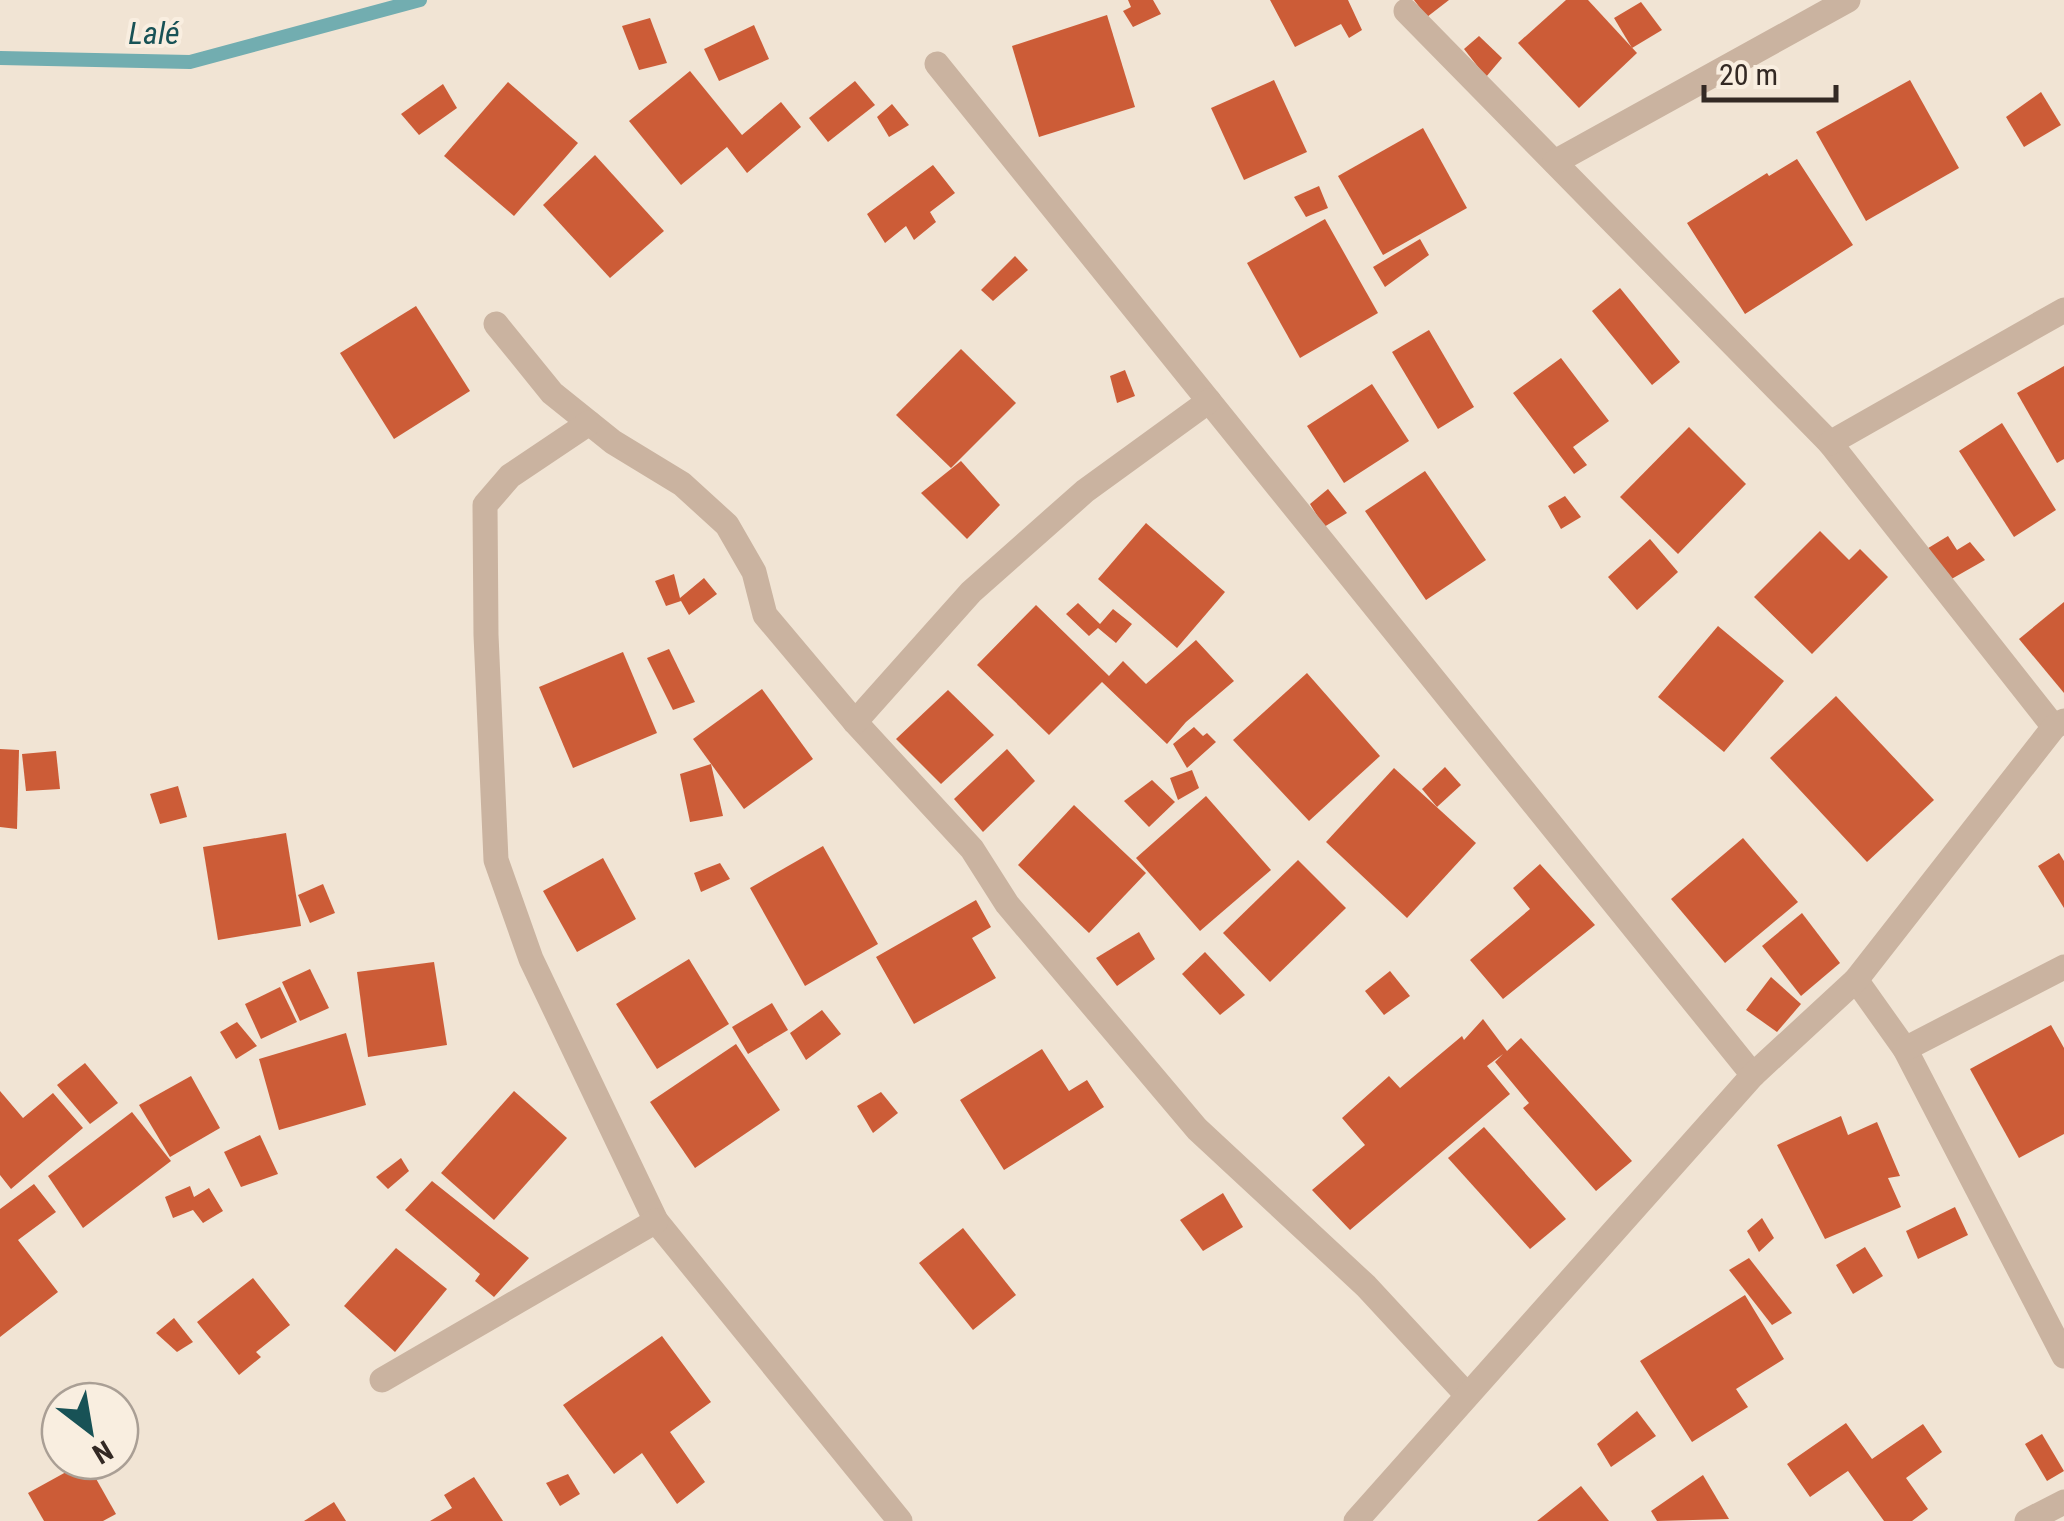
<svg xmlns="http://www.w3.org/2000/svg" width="2064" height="1521" viewBox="0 0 2064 1521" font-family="'Roboto Condensed',sans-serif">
  <rect width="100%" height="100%" fill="#f1e4d4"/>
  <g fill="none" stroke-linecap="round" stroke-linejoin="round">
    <path stroke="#72adb0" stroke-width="14" d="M0,58L190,62L420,0"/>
  </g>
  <g fill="#cc5c37">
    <path d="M1128,0H1153L1161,14L1133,27L1123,11L1131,7Z"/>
    <path d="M1270,0H1348L1362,30L1349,38L1341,24L1295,47Z"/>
    <path d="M1414,0H1449L1427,17Z"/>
    <path d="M1566,0H1588L1637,53L1579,108L1518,43Z"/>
    <path d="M1641,2L1662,30L1632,48L1614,18Z"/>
    <path d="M1107,15L1135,107L1039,137L1012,46Z"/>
    <path d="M650,18L667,63L639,70L622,26Z"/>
    <path d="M754,25L769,59L719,81L704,49Z"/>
    <path d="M1479,36L1502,58L1486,77L1464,49Z"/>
    <path d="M690,71L742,135L781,102L801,127L747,173L727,147L681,185L629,121Z"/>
    <path d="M1274,80L1307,152L1244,180L1211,108Z"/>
    <path d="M1910,80L1959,168L1866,221L1816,132Z"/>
    <path d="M855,81L875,105L828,142L809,118Z"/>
    <path d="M508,82L578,143L514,216L444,156Z"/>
    <path d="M443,84L457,108L419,135L401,114Z"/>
    <path d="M2041,92L2061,125L2024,147L2006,117Z"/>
    <path d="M892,104L909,125L889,137L877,117Z"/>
    <path d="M1423,128L1467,208L1383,255L1338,176Z"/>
    <path d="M595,155L664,231L610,278L543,205Z"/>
    <path d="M1797,159L1853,245L1745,314L1687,223L1767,173L1769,176Z"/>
    <path d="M933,165L955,193L930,212L936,222L914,240L906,226L885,243L867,214Z"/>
    <path d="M1319,186L1328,208L1306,217L1294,197Z"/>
    <path d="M1325,219L1378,313L1300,358L1247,263Z"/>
    <path d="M1420,239L1429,255L1385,287L1373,267Z"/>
    <path d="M1015,256L1028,270L993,301L981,290Z"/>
    <path d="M1620,288L1680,362L1652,385L1592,311Z"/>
    <path d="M416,306L470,391L394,439L340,353Z"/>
    <path d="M1429,330L1474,407L1438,429L1392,352Z"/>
    <path d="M961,349L1016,403L951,468L896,415Z"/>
    <path d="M1561,358L1609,421L1573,447L1587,465L1574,474L1513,393Z"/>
    <path d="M2064,366V459L2057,463L2017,393Z"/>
    <path d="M1125,370L1135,396L1117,403L1110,376Z"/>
    <path d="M1372,384L1409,441L1344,483L1307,426Z"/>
    <path d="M2002,423L2056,510L2014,537L1959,451Z"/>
    <path d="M1689,427L1746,484L1678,554L1620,497Z"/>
    <path d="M961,461L1000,505L967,539L921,493Z"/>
    <path d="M1425,471L1486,560L1426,600L1365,511Z"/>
    <path d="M1328,489L1347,513L1324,527L1310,504Z"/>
    <path d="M1565,496L1581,517L1561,529L1548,506Z"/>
    <path d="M1146,523L1225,592L1177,648L1098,579Z"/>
    <path d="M1820,531L1849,560L1860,549L1888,577L1812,654L1754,597Z"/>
    <path d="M1948,536L1957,550L1970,542L1985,560L1948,581L1925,550Z"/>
    <path d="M1650,539L1678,572L1637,610L1608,577Z"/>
    <path d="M674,574L680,598L704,578L717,594L689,615L681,601L666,606L655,581Z"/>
    <path d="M2064,602V693L2019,639Z"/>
    <path d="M1078,603L1100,624L1113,609L1132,624L1116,643L1098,628L1089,636L1066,614Z"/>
    <path d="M1036,605L1109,676L1123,661L1146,684L1196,640L1234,681L1186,722L1167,744L1102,682L1049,735L977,665Z"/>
    <path d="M1718,626L1784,681L1724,752L1658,697Z"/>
    <path d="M669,649L695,702L673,710L647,658Z"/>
    <path d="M623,652L657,733L573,768L539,687Z"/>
    <path d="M1307,673L1380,756L1309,821L1233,740Z"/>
    <path d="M762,689L813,759L744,809L693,739Z"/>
    <path d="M948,690L994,735L941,784L896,739Z"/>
    <path d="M1836,696L1934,800L1867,862L1770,758Z"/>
    <path d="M1194,727L1203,736L1207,733L1216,742L1187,768L1173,744Z"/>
    <path d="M0,749L19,750L17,829L0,827Z"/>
    <path d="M1007,749L1035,781L983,832L954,799Z"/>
    <path d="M56,751L60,789L26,791L22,754Z"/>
    <path d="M711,764L723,816L690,822L680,774Z"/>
    <path d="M1445,767L1461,785L1437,807L1422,789Z"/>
    <path d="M1394,768L1476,843L1407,918L1326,842Z"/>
    <path d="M1192,770L1199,788L1178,800L1170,778Z"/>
    <path d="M1152,780L1175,802L1149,827L1124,801Z"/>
    <path d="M178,786L187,817L160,824L150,794Z"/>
    <path d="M1206,796L1271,870L1200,931L1136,858Z"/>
    <path d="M1074,805L1146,873L1089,933L1018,865Z"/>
    <path d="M286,833L301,926L218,940L203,847Z"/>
    <path d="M1743,838L1798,902L1725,963L1671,899Z"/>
    <path d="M823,846L878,944L805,986L750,888Z"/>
    <path d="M2059,853L2064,861V908L2038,866Z"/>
    <path d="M603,858L636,919L577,952L543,891Z"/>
    <path d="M1298,860L1346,908L1270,982L1223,933Z"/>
    <path d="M720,863L730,879L701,892L694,873Z"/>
    <path d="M1540,864L1595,925L1503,999L1470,960L1530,909L1513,888Z"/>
    <path d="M323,884L335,913L310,923L298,895Z"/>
    <path d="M976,900L991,927L972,938L996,978L914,1024L876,957Z"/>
    <path d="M1802,913L1840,963L1801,996L1762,946Z"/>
    <path d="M1139,932L1155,959L1117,986L1096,958Z"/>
    <path d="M1205,952L1245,995L1220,1015L1182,974Z"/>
    <path d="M689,959L729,1024L657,1069L616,1004Z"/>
    <path d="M434,962L447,1045L368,1057L357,972Z"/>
    <path d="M310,969L329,1008L300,1021L282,982Z"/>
    <path d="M1390,971L1410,996L1384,1015L1365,991Z"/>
    <path d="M1771,977L1801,1004L1777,1032L1746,1010Z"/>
    <path d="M280,987L297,1022L261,1039L245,1004Z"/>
    <path d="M772,1003L788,1030L748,1054L732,1027Z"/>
    <path d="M822,1010L841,1034L806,1060L790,1033Z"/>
    <path d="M1483,1019L1507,1051L1521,1038L1632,1161L1596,1191L1523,1108L1529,1103L1495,1062L1503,1054L1487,1066L1510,1094L1350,1230L1312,1190L1365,1145L1342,1118L1389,1076L1400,1088L1462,1036L1464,1040Z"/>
    <path d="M237,1022L257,1046L236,1059L220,1032Z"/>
    <path d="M2051,1025L2064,1048V1134L2019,1158L1970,1069Z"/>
    <path d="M346,1033L366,1105L279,1130L259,1059Z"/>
    <path d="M736,1044L780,1110L695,1168L650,1102Z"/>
    <path d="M1042,1049L1069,1091L1087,1080L1104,1107L1004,1170L960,1100Z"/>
    <path d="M85,1063L118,1103L90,1124L57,1085Z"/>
    <path d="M191,1076L220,1128L170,1157L139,1105Z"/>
    <path d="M0,1091L23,1118L53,1093L83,1128L11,1189L0,1175Z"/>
    <path d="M514,1091L567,1138L494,1220L441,1173Z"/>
    <path d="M881,1092L898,1113L873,1133L857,1106Z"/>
    <path d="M132,1112L171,1161L83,1228L48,1176Z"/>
    <path d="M1841,1116L1848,1135L1877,1122L1900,1176L1888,1178L1901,1207L1825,1239L1777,1145Z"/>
    <path d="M1484,1127L1566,1219L1530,1249L1448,1158Z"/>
    <path d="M260,1135L278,1174L241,1187L224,1152Z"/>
    <path d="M401,1158L409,1171L388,1189L376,1177Z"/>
    <path d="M432,1181L529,1258L494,1297L475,1281L480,1274L405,1210Z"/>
    <path d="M34,1184L56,1212L18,1240L58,1292L0,1337V1209Z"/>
    <path d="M190,1186L194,1197L209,1188L223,1211L203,1223L193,1210L173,1218L165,1197Z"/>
    <path d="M1223,1193L1243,1227L1203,1251L1180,1220Z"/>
    <path d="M1955,1207L1968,1235L1918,1259L1906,1231Z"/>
    <path d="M1762,1218L1774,1238L1759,1252L1747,1231Z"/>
    <path d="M963,1228L1016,1295L973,1330L919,1263Z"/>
    <path d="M1865,1247L1883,1276L1853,1294L1836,1265Z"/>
    <path d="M396,1248L447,1289L395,1352L344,1306Z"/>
    <path d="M1749,1258L1792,1313L1772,1325L1729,1270Z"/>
    <path d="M253,1278L290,1325L256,1352L261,1357L239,1375L197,1322Z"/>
    <path d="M1745,1295L1784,1359L1736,1389L1748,1407L1692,1442L1640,1361Z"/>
    <path d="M174,1318L193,1342L177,1352L156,1333Z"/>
    <path d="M662,1336L711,1402L670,1432L705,1482L677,1504L642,1453L614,1474L563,1405Z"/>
    <path d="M1637,1411L1656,1436L1611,1467L1597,1444Z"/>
    <path d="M1846,1423L1872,1459L1923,1424L1942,1452L1906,1478L1928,1509L1912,1521H1884L1848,1471L1810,1497L1787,1464Z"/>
    <path d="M2042,1434L2064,1471L2047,1481L2025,1444Z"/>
    <path d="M86,1461L116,1514L103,1521H44L28,1493Z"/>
    <path d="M568,1474L580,1494L560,1506L546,1483Z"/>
    <path d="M1703,1475L1729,1519L1657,1521L1651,1511Z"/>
    <path d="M474,1477L503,1521H430L452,1508L444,1495Z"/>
    <path d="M1581,1486L1609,1521H1537Z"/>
    <path d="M334,1502L346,1521H304Z"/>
  </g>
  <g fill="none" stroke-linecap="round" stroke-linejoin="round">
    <g stroke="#cab3a0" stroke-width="25">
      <path d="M1406,11L1830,443L2054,727"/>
      <path d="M937,64L1753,1075"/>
      <path d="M1555,162L1848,0"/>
      <path d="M496,324L552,393L613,442L682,484L727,525L754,572L765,615L855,722L972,849L1007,904L1197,1129L1366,1286L1467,1395"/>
      <path d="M589,423L510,476L485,505L486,635L496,860L531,959L656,1221L900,1521"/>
      <path d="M1830,443L2064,310"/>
      <path d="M855,722L971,592L1085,491L1209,401"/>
      <path d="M1856,980L1905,1049L2064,1356"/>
      <path d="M1905,1049L2064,967"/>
      <path d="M382,1380L656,1221"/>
      <path d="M1356,1521L1753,1075L1856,980L2054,727L2064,721"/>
      <path d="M2027,1521L2064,1502"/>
    </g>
  </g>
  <g text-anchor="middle" stroke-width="8" stroke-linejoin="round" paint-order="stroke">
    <g font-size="32" font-style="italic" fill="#185256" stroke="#f9eee0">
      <text x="154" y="44">Lalé</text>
    </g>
  </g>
  <g transform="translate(90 1431) rotate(149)"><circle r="48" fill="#f9eee0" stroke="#aa9f95" stroke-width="2.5"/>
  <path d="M0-8L18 38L0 25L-18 38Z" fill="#185256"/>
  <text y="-15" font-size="28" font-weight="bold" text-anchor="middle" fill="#332924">N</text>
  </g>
  <path d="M1704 85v15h132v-15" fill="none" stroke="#332924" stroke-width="5"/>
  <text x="1719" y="85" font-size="30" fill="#332924" stroke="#f9eee0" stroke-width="8" paint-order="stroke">20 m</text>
</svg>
